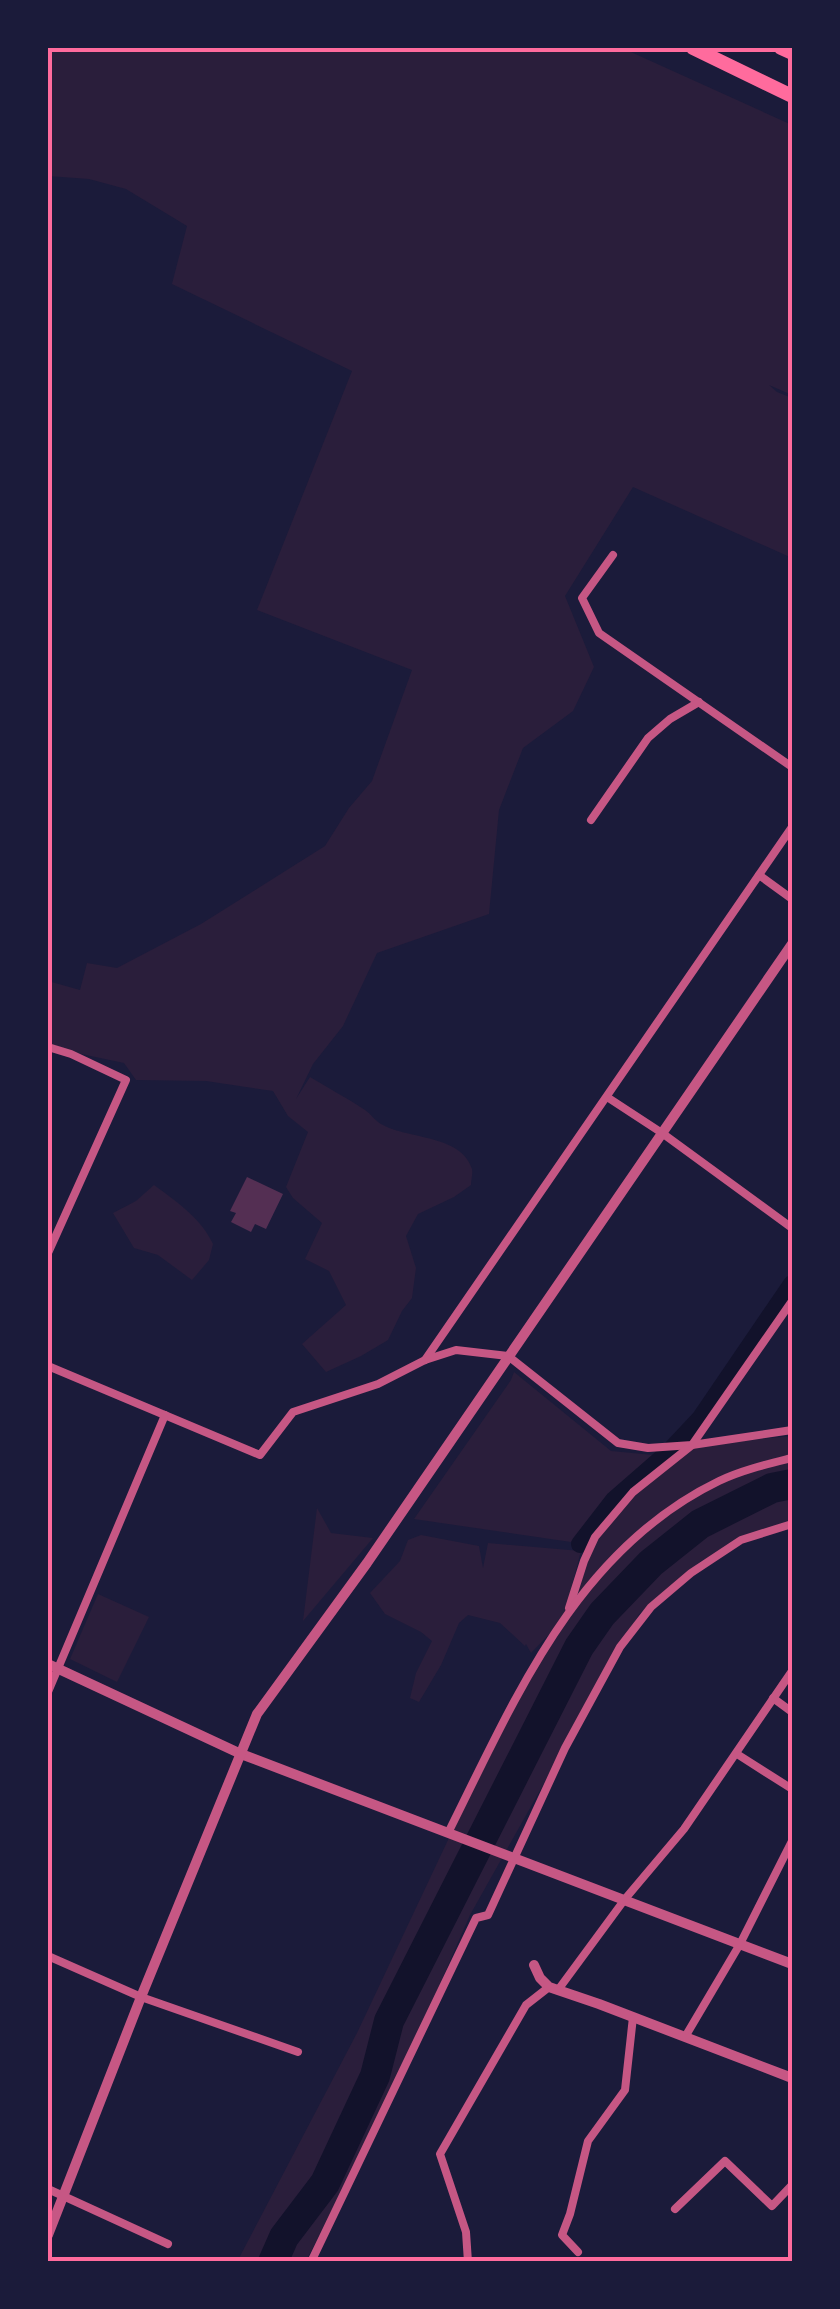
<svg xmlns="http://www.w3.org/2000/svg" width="840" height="2309" viewBox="0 0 840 2309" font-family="Barlow,sans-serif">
  <rect width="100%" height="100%" fill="#1b1b3a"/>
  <g fill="#2a1e3b">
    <path d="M48,48H622L792,125V395L769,385L777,392L792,398V558L633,487L565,596L594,667L573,711L523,748L499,810L489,914L377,953L343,1026L313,1064L296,1099L310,1077C328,1088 347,1098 365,1110C371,1114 376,1122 383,1125C408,1139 462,1135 472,1169C473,1174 471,1180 471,1185L454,1197L418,1214L406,1236L416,1268L412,1298L402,1311L388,1340L361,1356L326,1372L302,1344L346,1305L329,1271L305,1259L322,1223L293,1198L286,1187L308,1132L288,1116L273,1091L206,1081L136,1080L124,1063L48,1047V981L80,990L87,963L117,968L201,924L325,846L349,808L372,781L412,670L257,610L352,371L172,284L187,226L126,189L89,179L48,176Z"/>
    <path d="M154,1185C177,1202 201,1218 213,1244L209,1260L192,1280L158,1255L134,1248L113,1213L136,1201Z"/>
    <path d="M514,1372L611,1451L653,1455L571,1542L414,1519L511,1380Z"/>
    <path d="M792,1436V1525L773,1530L701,1561L639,1614L470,1915L398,2080L306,2261L237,2262L357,2033L506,1717L561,1622L531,1653L526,1644L525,1646L500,1623L468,1615L459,1623L441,1665L419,1702L410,1698L416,1673L432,1641L421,1632L385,1614L370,1593L400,1561L408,1540L421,1535L479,1546L483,1568L488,1543L581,1551L563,1620L577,1600L590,1546L637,1488L692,1445Z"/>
    <path d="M317,1508L331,1533L373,1538L303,1621Z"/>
    <path d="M98,1594L149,1617L117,1682L70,1659Z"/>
  </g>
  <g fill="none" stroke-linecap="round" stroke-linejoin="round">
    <path stroke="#12122b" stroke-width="18" d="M580,1544L614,1500L669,1452L700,1419L792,1284"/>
    <path stroke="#12122b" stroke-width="30" d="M273,2262L284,2237L325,2183L375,2076L389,2021L579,1647L602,1614L651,1563L700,1524L772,1488L792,1484"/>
  </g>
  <path fill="#542f53" d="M247,1177L283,1194L266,1229L255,1224L251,1232L231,1222L236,1213L230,1211Z"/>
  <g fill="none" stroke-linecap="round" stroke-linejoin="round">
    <g stroke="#c65784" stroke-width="8">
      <path d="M613,555L582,598L599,633L792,767"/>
      <path d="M591,820L648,738L670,719L699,702"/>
      <path d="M759,875L792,899"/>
      <path d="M48,1047L71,1054L126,1080L48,1253"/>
      <path d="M607,1097L662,1133L792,1228"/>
      <path d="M425,1360L792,827"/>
      <path d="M48,1366L260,1455L293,1412L378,1384L425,1360L456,1350L508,1356L618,1443L648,1448L692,1445L792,1430"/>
      <path d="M569,1608L584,1561L595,1537L633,1492L692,1445L792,1301"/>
      <path d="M48,1692L165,1415"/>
      <path d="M773,1698L792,1712"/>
      <path d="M737,1754L792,1789"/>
      <path d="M448,1833C515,1699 576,1550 719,1481C742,1470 768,1464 792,1458"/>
      <path d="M48,1956L141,1997L298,2052"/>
      <path d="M558,1990L625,1899L684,1829L792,1671"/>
      <path d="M685,2037L740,1944L792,1841"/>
      <path d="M48,2189L168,2244"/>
      <path d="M675,2209L725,2161L772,2206L792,2185"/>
      <path d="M578,2252L562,2235L570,2214L588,2141L625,2090L633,2017"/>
      <path d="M311,2262L476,1918L488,1915L565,1748L620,1647L651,1607L691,1573L741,1540L792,1524"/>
      <path d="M468,2262L466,2232L440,2154L526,2005L549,1987"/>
    </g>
    <g stroke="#c65784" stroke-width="10">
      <path d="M48,1664L241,1754L792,1964"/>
      <path d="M534,1965L540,1978L549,1987L599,2004L792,2078"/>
      <path d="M48,2235L141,1997L257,1714L367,1563L792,944"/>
    </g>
    <g stroke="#ff6b9d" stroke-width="14">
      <path d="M693,48L792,96"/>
      <path d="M781,48L792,53"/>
    </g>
  </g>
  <rect width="840" height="2309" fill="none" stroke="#1b1b3a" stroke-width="100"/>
  <rect x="50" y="50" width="740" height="2209" fill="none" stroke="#ff6b9d" stroke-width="4"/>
</svg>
